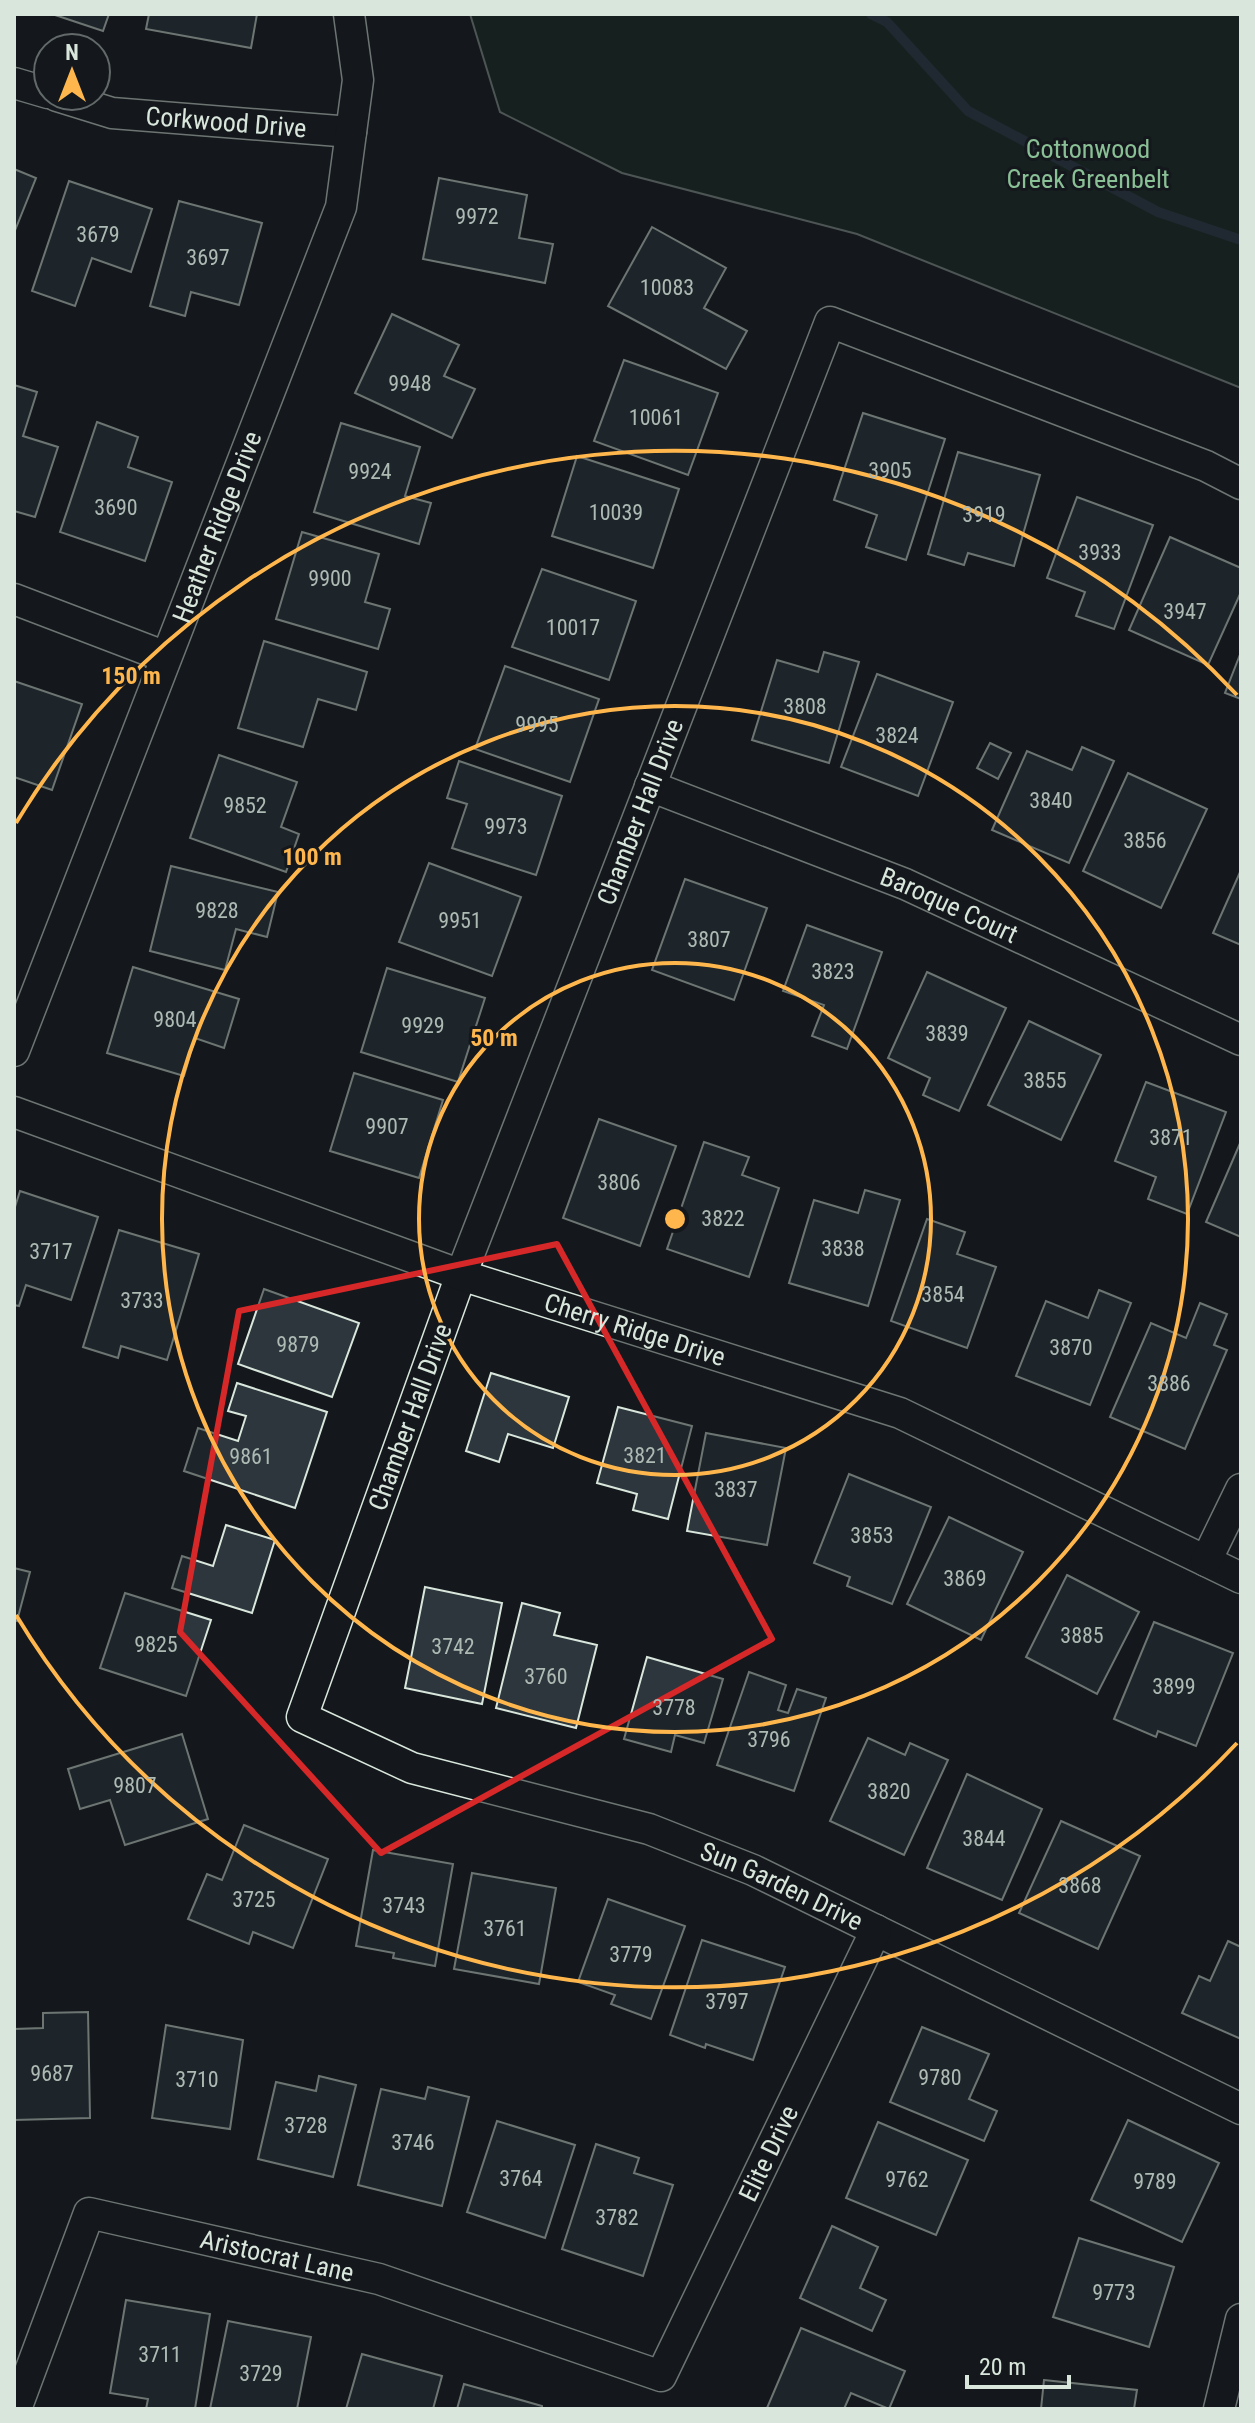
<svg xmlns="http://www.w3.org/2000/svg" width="1255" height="2423" viewBox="0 0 1255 2423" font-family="'Roboto Condensed',sans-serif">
  <rect width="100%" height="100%" fill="#14181c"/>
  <path fill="#1a2d24" stroke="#939e99" stroke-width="2" d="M470,14H1241V388L857,234L622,173L500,112Z"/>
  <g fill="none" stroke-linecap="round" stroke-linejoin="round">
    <path stroke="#2f3f4d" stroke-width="10" d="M871,14L887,22L968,111L1158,212L1241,240"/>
  </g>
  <g fill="#2c363c" stroke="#d8e6dc" stroke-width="2">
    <path d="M52,14H109L103,31Z"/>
    <path d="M149,14H257L251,48L146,29Z"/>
    <path d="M14,169L36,178L14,233Z"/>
    <path d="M439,178L527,195L519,238L553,244L545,283L423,259Z"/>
    <path d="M69,181L152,209L131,272L92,258L75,306L32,291Z"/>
    <path d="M179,201L262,223L239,305L191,292L185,316L150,306Z"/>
    <path d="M652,227L726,268L704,308L747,331L726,369L608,306Z"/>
    <path d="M392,314L459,345L444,376L475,389L452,438L355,393Z"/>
    <path d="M624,360L718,393L688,475L594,441Z"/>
    <path d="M14,385L37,392L23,436L58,447L35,517L14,511Z"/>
    <path d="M863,413L945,439L906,560L866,547L877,515L834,500Z"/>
    <path d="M97,422L138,437L128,467L172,482L145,561L60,532Z"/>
    <path d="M341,423L420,447L405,496L431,503L419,544L314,512Z"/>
    <path d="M958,452L1040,475L1014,566L968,553L964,565L928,554Z"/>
    <path d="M577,456L679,489L653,568L552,536Z"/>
    <path d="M1077,497L1153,525L1114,629L1076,616L1085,592L1047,578Z"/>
    <path d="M302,532L379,554L365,602L390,609L378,649L276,619Z"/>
    <path d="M1170,537L1241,568V592L1208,665L1129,630Z"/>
    <path d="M542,569L636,601L609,680L512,647Z"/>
    <path d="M264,641L367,672L356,710L318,699L303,747L238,728Z"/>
    <path d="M824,652L859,662L829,763L752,740L777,660L818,672Z"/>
    <path d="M1241,652V699L1225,693Z"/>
    <path d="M505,666L599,699L570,782L475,749Z"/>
    <path d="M877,674L953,702L918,796L841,767Z"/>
    <path d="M14,681L82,704L52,790L14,777Z"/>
    <path d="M990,743L1011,753L998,779L977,768Z"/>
    <path d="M1082,747L1114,761L1069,863L992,830L1027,751L1072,770Z"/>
    <path d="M219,755L297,782L281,827L299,834L286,872L190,838Z"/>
    <path d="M459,761L562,796L536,875L452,848L467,804L447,798Z"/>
    <path d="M1128,773L1207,809L1161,908L1083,871Z"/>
    <path d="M429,863L521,897L492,976L399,942Z"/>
    <path d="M171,866L278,892L267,937L236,929L225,970L150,951Z"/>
    <path d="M1241,870V945L1213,933Z"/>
    <path d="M685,879L767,908L734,1000L652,970Z"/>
    <path d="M807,925L882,952L847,1049L812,1036L824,1005L783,991Z"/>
    <path d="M133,967L239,999L224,1048L195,1038L184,1076L107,1053Z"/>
    <path d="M387,968L485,998L458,1082L361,1052Z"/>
    <path d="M927,972L1006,1008L959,1111L923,1095L930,1078L888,1058Z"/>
    <path d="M1029,1021L1101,1055L1061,1140L988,1105Z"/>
    <path d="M354,1073L443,1100L419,1178L330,1151Z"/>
    <path d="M1146,1082L1226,1112L1187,1214L1148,1199L1156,1177L1115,1161Z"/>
    <path d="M599,1119L676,1146L640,1246L563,1218Z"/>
    <path d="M1241,1141V1237L1206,1222Z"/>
    <path d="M704,1142L749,1157L742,1175L779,1188L749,1277L667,1249Z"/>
    <path d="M865,1190L900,1200L868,1306L789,1283L814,1200L858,1213Z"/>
    <path d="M20,1191L98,1217L71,1300L26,1285L19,1306L14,1305V1210Z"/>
    <path d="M927,1219L965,1232L957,1254L996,1267L967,1348L891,1321Z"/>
    <path d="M119,1230L199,1254L167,1360L121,1346L118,1358L83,1347Z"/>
    <path d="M264,1289L359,1323L332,1397L238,1364Z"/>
    <path d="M1099,1290L1131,1303L1090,1405L1016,1376L1046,1301L1088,1318Z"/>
    <path d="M1200,1303L1227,1314L1214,1345L1227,1350L1185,1449L1110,1417L1151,1323L1186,1338Z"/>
    <path d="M491,1373L569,1397L553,1448L508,1434L499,1462L466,1451Z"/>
    <path d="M237,1383L327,1412L295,1508L184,1471L198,1428L238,1441L246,1416L228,1411Z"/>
    <path d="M618,1407L692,1426L668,1519L633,1510L637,1494L597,1483Z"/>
    <path d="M706,1433L786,1448L767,1545L687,1531Z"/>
    <path d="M849,1474L931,1507L892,1604L847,1586L850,1577L814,1563Z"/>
    <path d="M949,1517L1023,1552L981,1640L907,1604Z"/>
    <path d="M226,1525L275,1540L252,1613L172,1588L182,1556L213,1566Z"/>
    <path d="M14,1568L30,1572L17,1621L14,1620Z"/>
    <path d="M1067,1575L1139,1612L1097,1694L1026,1657Z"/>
    <path d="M425,1587L502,1603L482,1704L405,1688Z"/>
    <path d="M125,1593L211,1620L186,1696L100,1668Z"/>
    <path d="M522,1603L560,1613L554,1635L597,1645L576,1728L496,1708Z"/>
    <path d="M1154,1622L1233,1653L1196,1746L1158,1731L1156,1737L1114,1719Z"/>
    <path d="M647,1657L723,1679L704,1743L675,1735L671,1752L624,1739Z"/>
    <path d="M749,1672L786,1685L778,1710L788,1713L797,1689L826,1698L794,1791L717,1765Z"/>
    <path d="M182,1734L208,1819L125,1845L110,1800L80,1809L68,1769Z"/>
    <path d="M868,1738L905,1755L910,1743L948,1760L904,1855L830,1821Z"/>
    <path d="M967,1774L1042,1809L1002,1900L927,1868Z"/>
    <path d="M1061,1821L1140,1856L1098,1949L1019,1913Z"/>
    <path d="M244,1825L328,1859L293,1948L253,1932L249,1944L188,1919L207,1874L222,1880Z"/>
    <path d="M373,1850L453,1864L435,1966L393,1958L394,1953L356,1946Z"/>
    <path d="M472,1873L556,1888L539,1984L454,1969Z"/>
    <path d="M608,1899L685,1926L651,2019L611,2004L615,1995L578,1982Z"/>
    <path d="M702,1940L785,1967L753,2060L706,2044L705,2048L670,2035Z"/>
    <path d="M1228,1941L1241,1947V2039L1182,2013L1199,1976L1210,1981Z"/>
    <path d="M88,2012L90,2118L14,2120V2029L43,2028V2013Z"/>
    <path d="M166,2025L243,2040L230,2129L152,2118Z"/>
    <path d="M922,2027L989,2054L969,2099L997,2111L984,2141L890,2102Z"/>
    <path d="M319,2076L356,2085L333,2177L258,2159L276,2082L316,2091Z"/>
    <path d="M428,2087L469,2097L442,2206L358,2185L381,2089L425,2099Z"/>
    <path d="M1128,2120L1219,2163L1182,2242L1091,2200Z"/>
    <path d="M497,2121L575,2145L545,2238L467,2212Z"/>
    <path d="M878,2122L968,2160L936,2235L846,2198Z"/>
    <path d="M596,2144L639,2158L634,2173L673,2185L643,2276L562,2249Z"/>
    <path d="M832,2226L878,2247L860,2288L886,2300L872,2331L800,2298Z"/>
    <path d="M1079,2238L1174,2267L1149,2347L1053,2317Z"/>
    <path d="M126,2300L210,2314L195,2409H146L148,2399L110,2393Z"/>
    <path d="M228,2321L311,2337L297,2409H210Z"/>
    <path d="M801,2328L905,2371L889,2409L851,2393L844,2409L767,2408Z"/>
    <path d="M362,2354L442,2376L433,2409H346Z"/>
    <path d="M1044,2380L1137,2390L1134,2409H1041Z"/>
    <path d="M464,2384L542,2406V2409H457Z"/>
  </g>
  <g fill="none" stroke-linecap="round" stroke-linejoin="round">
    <defs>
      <g id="minor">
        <path d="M14,83L48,93"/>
        <path id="s1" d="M57,96L112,113L351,132"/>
        <path id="s2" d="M1241,484L1206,466L830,322L461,1275L302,1717L412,1768L649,1829L753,1870L1241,2109"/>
        <path d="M14,599L166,657"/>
        <path id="s3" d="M650,786L905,884L1241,1040"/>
        <path id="s4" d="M14,1051L341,207L358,80L349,14"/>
        <path id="s5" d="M14,1112L461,1275L900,1413L1241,1578"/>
        <path d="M1206,1561L1241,1489"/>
        <path id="s6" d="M16,2409L89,2213L379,2279L661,2376L876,1930"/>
        <path d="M1219,2409L1241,2319"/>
      </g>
    </defs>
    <use href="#minor" stroke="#d8e6dc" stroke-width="33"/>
    <use href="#minor" stroke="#14181c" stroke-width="30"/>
  </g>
  <path d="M0 0H1255V2423H0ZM557,1244L772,1639L381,1853L180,1632L239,1311Z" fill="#14181c" fill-opacity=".55" fill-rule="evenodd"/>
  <path fill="none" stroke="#d62828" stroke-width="6" stroke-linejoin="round" d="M557,1244L772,1639L381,1853L180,1632L239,1311Z"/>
  <g fill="none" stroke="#ffb74d" stroke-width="4">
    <circle cx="675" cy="1219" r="256"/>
    <circle cx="675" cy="1219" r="513"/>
    <path d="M1237 1743A769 769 0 0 1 16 1615M16 823A769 769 0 0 1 1237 695"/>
  </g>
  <g text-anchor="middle" stroke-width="6" stroke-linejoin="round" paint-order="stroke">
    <g font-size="22" fill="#adbab4">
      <text x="477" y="224">9972</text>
      <text x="98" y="242">3679</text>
      <text x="208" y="265">3697</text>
      <text x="667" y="295">10083</text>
      <text x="410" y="391">9948</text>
      <text x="656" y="425">10061</text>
      <text x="890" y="478">3905</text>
      <text x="370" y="479">9924</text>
      <text x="116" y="515">3690</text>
      <text x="616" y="520">10039</text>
      <text x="984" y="522">3919</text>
      <text x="1100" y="560">3933</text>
      <text x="330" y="586">9900</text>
      <text x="1185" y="619">3947</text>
      <text x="573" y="635">10017</text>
      <text x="805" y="714">3808</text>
      <text x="537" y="732">9995</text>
      <text x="897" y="743">3824</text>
      <text x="1051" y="808">3840</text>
      <text x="245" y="813">9852</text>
      <text x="506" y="834">9973</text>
      <text x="1145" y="848">3856</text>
      <text x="217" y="918">9828</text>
      <text x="460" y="928">9951</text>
      <text x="709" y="947">3807</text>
      <text x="833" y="979">3823</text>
      <text x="175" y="1027">9804</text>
      <text x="423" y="1033">9929</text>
      <text x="947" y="1041">3839</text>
      <text x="1045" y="1088">3855</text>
      <text x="387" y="1134">9907</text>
      <text x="1171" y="1145">3871</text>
      <text x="619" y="1190">3806</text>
      <text x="723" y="1226">3822</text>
      <text x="843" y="1256">3838</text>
      <text x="51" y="1259">3717</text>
      <text x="943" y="1302">3854</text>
      <text x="142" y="1308">3733</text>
      <text x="298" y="1352">9879</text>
      <text x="1071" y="1355">3870</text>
      <text x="1169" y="1391">3886</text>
      <text x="645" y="1463">3821</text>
      <text x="251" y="1464">9861</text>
      <text x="736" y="1497">3837</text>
      <text x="872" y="1543">3853</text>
      <text x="965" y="1586">3869</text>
      <text x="1082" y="1643">3885</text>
      <text x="156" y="1652">9825</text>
      <text x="453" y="1654">3742</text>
      <text x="546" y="1684">3760</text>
      <text x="1174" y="1694">3899</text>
      <text x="674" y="1715">3778</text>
      <text x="769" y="1747">3796</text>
      <text x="135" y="1793">9807</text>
      <text x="889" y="1799">3820</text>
      <text x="984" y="1846">3844</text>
      <text x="1080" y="1893">3868</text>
      <text x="254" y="1907">3725</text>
      <text x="404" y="1913">3743</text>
      <text x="505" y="1936">3761</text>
      <text x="631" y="1962">3779</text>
      <text x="727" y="2009">3797</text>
      <text x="52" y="2081">9687</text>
      <text x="940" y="2085">9780</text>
      <text x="197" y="2087">3710</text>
      <text x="306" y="2133">3728</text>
      <text x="413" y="2150">3746</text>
      <text x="521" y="2186">3764</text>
      <text x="907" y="2187">9762</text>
      <text x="1155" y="2189">9789</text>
      <text x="617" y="2225">3782</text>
      <text x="1114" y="2300">9773</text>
      <text x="160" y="2362">3711</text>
      <text x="261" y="2381">3729</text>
    </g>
    <g font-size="26" fill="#d8e6dc" stroke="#14181c">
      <text dy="9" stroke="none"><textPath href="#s1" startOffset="172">Corkwood Drive</textPath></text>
      <text dy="9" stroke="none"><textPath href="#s4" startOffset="562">Heather Ridge Drive</textPath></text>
      <text transform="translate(640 812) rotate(-69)" y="9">Chamber Hall Drive</text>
      <text dy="9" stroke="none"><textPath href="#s3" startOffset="322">Baroque Court</textPath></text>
      <text dy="9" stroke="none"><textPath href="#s5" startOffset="658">Cherry Ridge Drive</textPath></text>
      <text transform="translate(410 1417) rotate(-70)" y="9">Chamber Hall Drive</text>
      <text dy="9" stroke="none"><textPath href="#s2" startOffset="2444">Sun Garden Drive</textPath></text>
      <text dy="9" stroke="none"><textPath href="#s6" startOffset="1052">Elite Drive</textPath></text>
      <text dy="9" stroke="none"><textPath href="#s6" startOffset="402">Aristocrat Lane</textPath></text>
    </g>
    <g font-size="26" fill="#8ac095" stroke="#14181c">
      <text x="1088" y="158">Cottonwood<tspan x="1088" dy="30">Creek Greenbelt</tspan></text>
    </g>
  </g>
  <circle cx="675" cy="1219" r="12" fill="#ffb74d" stroke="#14181c" stroke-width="4"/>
  <g font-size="24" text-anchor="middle" font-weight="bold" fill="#ffb74d" stroke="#14181c" stroke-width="6" stroke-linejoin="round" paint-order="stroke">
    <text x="131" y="684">150 m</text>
    <text x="312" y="865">100 m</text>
    <text x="494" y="1046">50 m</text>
  </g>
  <rect width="1255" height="2423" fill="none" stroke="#d8e6dc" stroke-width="32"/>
  <g transform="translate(72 72)"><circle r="38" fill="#14181c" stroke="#626a69" stroke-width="2"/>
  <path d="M0-6L14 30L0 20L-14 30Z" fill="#ffb74d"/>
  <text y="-12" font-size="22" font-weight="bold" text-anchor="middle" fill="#d8e6dc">N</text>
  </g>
  <path d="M967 2375v12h102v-12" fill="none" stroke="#d8e6dc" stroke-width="4"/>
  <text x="979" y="2375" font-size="24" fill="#d8e6dc" stroke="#14181c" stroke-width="6" paint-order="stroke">20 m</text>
</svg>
